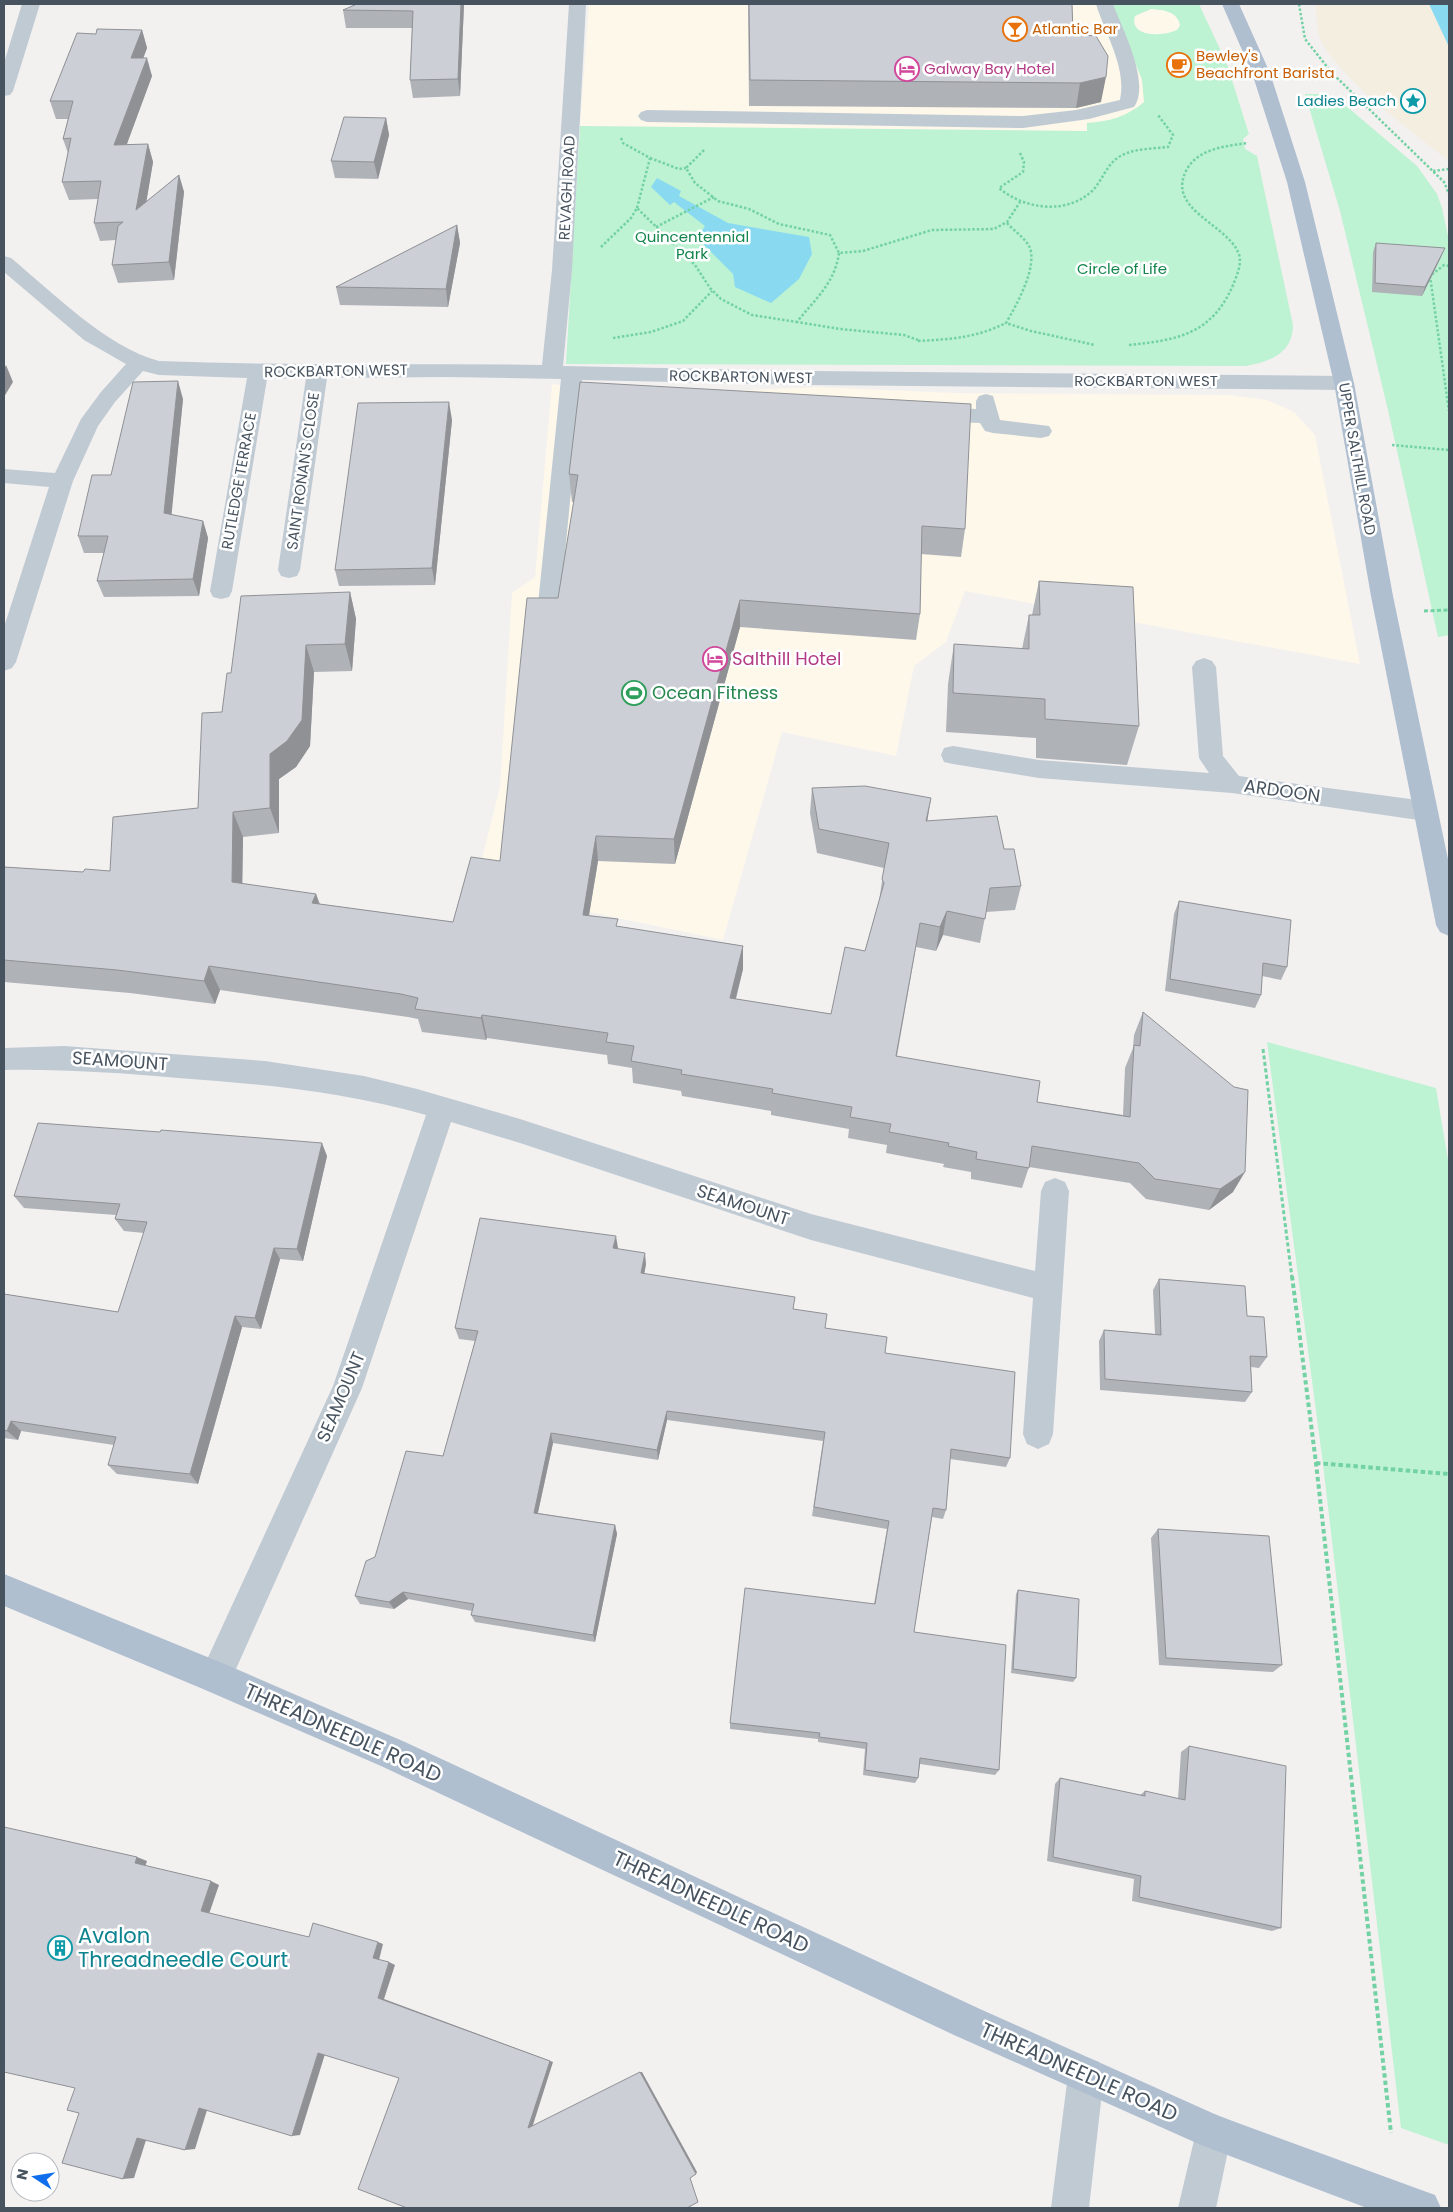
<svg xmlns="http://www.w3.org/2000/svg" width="1453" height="2212" viewBox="0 0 1453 2212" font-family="Poppins,sans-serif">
  <rect width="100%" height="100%" fill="#f3f0f0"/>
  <g fill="#fdf8ea">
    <path d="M589,4H1199L1227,64L1249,134L580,126Z"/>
    <path d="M552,384L588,388L693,392L817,387L954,393L1230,395L1267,400L1294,412L1315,435L1360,664L965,591L946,642L914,666L896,756L782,732L723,940L570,908L476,882L500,787L512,593L535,577Z"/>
  </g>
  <g fill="#bdf2d2" fill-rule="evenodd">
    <path d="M1112,4H1199L1227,64L1249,134L1243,139L1245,149L1257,156L1293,325C1293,353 1270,362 1246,366L566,364L580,126L1087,131V123C1111,121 1126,117 1144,102L1142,80ZM1151,9C1163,10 1177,11 1180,25L1178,29C1167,37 1128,38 1135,16Z"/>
    <path d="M1305,94H1318L1339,100L1417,166L1437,194L1442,208L1449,241V635L1438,637L1388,410L1340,211Z"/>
    <path d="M1267,1042L1436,1088L1449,1166V2145L1401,2128L1322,1456Z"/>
  </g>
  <path fill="#f4eee1" d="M1315,4H1449V161C1411,131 1349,86 1323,45C1317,34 1316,16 1315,4Z"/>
  <g fill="#89daf1">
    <path d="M1429,4H1449V47Z"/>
    <path d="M657,178L681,191L679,196L728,223L809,237L812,254L799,279L771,303L735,287L733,274L697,238L705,226L674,202L670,205L651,187Z"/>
  </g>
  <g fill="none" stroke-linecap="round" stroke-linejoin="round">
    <g stroke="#73d2a4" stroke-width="2.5" stroke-dasharray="2.5 2" stroke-linecap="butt">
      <path d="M1299,4L1305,39L1332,73L1444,182L1449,194"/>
      <path d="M621,138L623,143L650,158L637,208"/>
      <path d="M704,150L686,168L695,183L718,201L749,209L779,224L830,235L839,253L863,251L932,230L994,229L1007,222L1020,202"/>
      <path d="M1020,153L1024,162L1023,172L999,188C1024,209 1065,215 1091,192C1101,183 1105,168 1116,159C1130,148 1151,149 1168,147L1173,135L1158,115"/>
      <path d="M650,158L679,169L686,168"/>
      <path d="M1433,171L1449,169"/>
      <path d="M1007,223C1014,231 1024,237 1029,246C1039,265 1016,306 1006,323L1031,331L1095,345"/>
      <path d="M656,227L714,197"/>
      <path d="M601,247L631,218L637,208L695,265L710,288L721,299L752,315L797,322"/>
      <path d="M839,253C835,283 815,299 797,322L840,329L904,335L918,340"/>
      <path d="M1449,266L1444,265L1430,276L1449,411"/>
      <path d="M613,338L651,332L683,321L712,291"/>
      <path d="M918,341C952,339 975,338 1006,323"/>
      <path d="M1129,345C1178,340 1212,334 1233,285C1237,275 1243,262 1238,252C1225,223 1165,209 1187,169C1199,148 1227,146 1248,143"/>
      <path d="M1392,445L1449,450"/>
    </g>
    <g stroke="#73d2a4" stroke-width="3" stroke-dasharray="4 2.5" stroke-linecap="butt">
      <path d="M1424,611L1449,610"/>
      <path d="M1263,1049L1292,1278"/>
    </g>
    <g stroke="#73d2a4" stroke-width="4" stroke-dasharray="4.5 3" stroke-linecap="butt">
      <path d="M1292,1276L1316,1463L1391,2133"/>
      <path d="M1316,1463L1449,1474"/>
    </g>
    <g fill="#c0cad3" fill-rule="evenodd">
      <path d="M22,4H40L13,91L10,95L4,96V63Z"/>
      <path d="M569,4H586L572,270L563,366L812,371L1344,376L1351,378L1354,383L1351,388L1344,390L812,385L582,380L560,604L557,610L549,612L541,610L538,604L561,379L447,377L327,378L300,570L297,576L289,578L281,576L278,570L306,378L267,379L232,591L229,597L221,599L213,597L210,591L247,378L159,375L143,371L115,402L98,426L73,481L16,662L12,668L4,671V627L49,487L4,483V469L55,473L81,419L101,392L126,364L84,340L4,272V256L11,258C52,292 108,348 159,361C287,366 415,363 542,365L552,270Z"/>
      <path d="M1096,4H1113C1122,28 1151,83 1134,107L1089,119L1023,128L647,122L641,120L638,116L641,112L647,110L1023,116L1076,110L1120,100C1127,67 1105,34 1096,4Z"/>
      <path d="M986,394L993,396L1000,420L1049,426L1052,431L1049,436L1041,438L993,433L985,431L980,423L933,421L926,419L922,414L926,409L933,407L976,409V401L979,396Z"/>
      <path d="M1204,658L1212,661L1216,667L1223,756L1239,776L1425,801L1434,804L1437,811L1434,818L1425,821L1232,793L1039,778L953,764L944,762L941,755L944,748L953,746L1039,760L1209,773L1199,758L1192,667L1196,661Z"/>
      <path d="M64,1046L265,1061L364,1076L417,1089L520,1119L811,1214L1035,1271L1041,1191L1045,1182L1055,1178L1065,1182L1069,1191L1053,1434L1049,1444L1038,1449L1027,1444L1023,1434L1033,1298L811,1240L520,1143L451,1122L362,1388L227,1689L215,1693L203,1689L199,1677L333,1386L426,1115C345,1092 262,1084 178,1078C120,1073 62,1069 4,1070V1048Z"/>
      <path d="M1086,2057L1099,2062L1104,2075L1089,2208H1051L1068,2075L1073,2062Z"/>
      <path d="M1214,2114L1227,2119L1232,2132L1216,2208H1178L1196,2132L1201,2119Z"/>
    </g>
    <g fill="#afbfd0" fill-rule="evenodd">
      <path d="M1222,4H1239L1270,73L1305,182L1354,383L1393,596L1449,864V936L1440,932L1436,925L1371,596L1334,383L1287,182L1252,73Z"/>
      <path d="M4,1574L227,1665L405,1742L980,2009L1219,2116L1435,2195L1441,2208H1367L1201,2145L954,2035L381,1766L203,1689L4,1606Z"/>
    </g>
  </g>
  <g fill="#afb2b7">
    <path d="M464,4L460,96L413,98L410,80L412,28H346L343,10Z"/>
    <path d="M748,4H1072L1073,34L1101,102L1076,108L749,106Z"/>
    <path d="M142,30L147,48L143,58L152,76L126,145L148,144L153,162L146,202L179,175L184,192L174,280L118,283L112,265L116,240L100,241L94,223L98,199L69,200L62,182L68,153L63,139L68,119H56L50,101L96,34Z"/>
    <path d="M386,118L389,135L378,179L335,178L331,161Z"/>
    <path d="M457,225L460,243L448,307L340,305L336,287Z"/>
    <path d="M1376,243L1441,257L1422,296L1372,292L1373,252Z"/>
    <path d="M183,399L171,515L203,521L208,538L199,596L104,597L97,581L104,553H84L78,536L111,475Z"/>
    <path d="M452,420L435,585L339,586L335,570Z"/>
    <path d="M569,474L965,529L961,557L921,554L920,614L916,640L740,627L675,864L598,861L589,915L619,927L743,946V969L736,999L831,1014L865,951L879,901L884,868L817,853L810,813L812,788L928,821L1004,849L1021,886L1015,910L986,912L980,943L943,935L936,951L916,947L897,1056L1037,1102L1123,1115L1125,1068L1133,1048L1134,1035L1143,1012L1233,1192L1209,1210L1146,1199L1130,1183L1029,1167L1022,1188L971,1179V1172L943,1167L944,1164L886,1153L887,1145L848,1138L849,1129L771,1115V1111L682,1096L681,1091L633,1083L632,1068L608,1064L607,1055L487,1038L486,1040L422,1032L418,1019L408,1017L220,990L215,1004L130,993L4,982V867L83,872L110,871L198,808L222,712L231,673L350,592L356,619L352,671L314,672L310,746L296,767L279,779V833L243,837L242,884L316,894L320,904L453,922L500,861L558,598L574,502H572Z"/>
    <path d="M1039,581L1139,726L1127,765L1036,758V738L946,732L948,684L954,644L1022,649L1029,615H1032Z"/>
    <path d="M1179,901L1287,967L1281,980L1262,976L1261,995L1255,1008L1165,991L1174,914Z"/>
    <path d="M327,1156L303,1261L280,1259L261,1329L242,1327L198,1484L117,1474L108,1465L114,1445L21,1431L18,1440L4,1438V1294L118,1312L144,1233L124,1231L115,1219L116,1215L24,1208L14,1196Z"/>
    <path d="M617,1249L646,1264L644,1274L793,1310L825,1328L885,1353L1010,1458L1006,1467L950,1459L946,1510L943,1519L932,1517L914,1632L999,1770L995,1775L920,1764L918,1778L915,1783L863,1775L865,1749L818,1742V1739L730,1729V1723L874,1604L887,1529L812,1516L823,1441L667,1420L658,1460L553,1443L538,1513L615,1525L617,1534L595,1642L475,1622L471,1615L472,1611L408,1599L394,1609L360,1604L355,1596L375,1557L443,1456L475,1341L459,1339L455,1328Z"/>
    <path d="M1159,1279L1247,1316L1267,1357L1259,1368L1251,1367L1252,1392L1245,1402L1100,1390L1099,1341L1104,1330L1155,1334L1153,1290Z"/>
    <path d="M1158,1529L1282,1665L1273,1672L1159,1665L1151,1538Z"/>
    <path d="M1018,1590L1076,1678L1073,1682L1011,1673L1016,1594Z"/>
    <path d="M1189,1746L1281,1928L1272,1931L1132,1901L1134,1879L1047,1861L1055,1784L1060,1778L1140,1795L1145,1791L1178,1799L1181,1752Z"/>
  </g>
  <g fill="#8f9195">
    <path d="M461,4H464L460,96L458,79Z"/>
    <path d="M142,30L147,48L137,75L131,58Z"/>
    <path d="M147,58L152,76L120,163L114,145Z"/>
    <path d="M1106,77L1101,102L1076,108L1080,83Z"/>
    <path d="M386,118L389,135L378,179L374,162Z"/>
    <path d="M148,144L153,162L142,228L136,210Z"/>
    <path d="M179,175L184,192L174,280L169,262Z"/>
    <path d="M457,225L460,243L448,307L446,289Z"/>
    <path d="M1445,248L1441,257L1422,296L1425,287Z"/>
    <path d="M6,365L13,382L4,397V369Z"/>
    <path d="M178,381L183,399L170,530L164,513Z"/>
    <path d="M449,402L452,420L435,585L432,568Z"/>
    <path d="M203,521L208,538L199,596L193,579Z"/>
    <path d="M350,592L356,619L352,671L345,644Z"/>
    <path d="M740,600V627L675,864L674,839Z"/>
    <path d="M306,645L314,672L310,746L296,767L279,779V833L270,808V754Z"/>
    <path d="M931,798L927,823L926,821Z"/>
    <path d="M233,812L243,837L242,907L232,882Z"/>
    <path d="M596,836L598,861L585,939L583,915Z"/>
    <path d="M316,894L324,918L312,903Z"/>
    <path d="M947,911L943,935L936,951L940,927Z"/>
    <path d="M743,946V969L730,1021V998Z"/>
    <path d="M209,966L220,990L215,1004L204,981Z"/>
    <path d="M482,1015L487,1038L486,1040L481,1018Z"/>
    <path d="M322,1143L327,1156L303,1261L297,1249Z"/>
    <path d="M1245,1172L1233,1192L1209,1210L1220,1189Z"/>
    <path d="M616,1236L618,1248L614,1259L613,1248Z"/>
    <path d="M274,1248L280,1259L261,1329L255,1318Z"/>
    <path d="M645,1253L646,1264L642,1285L641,1273Z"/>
    <path d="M235,1316L242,1327L198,1484L190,1474Z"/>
    <path d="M667,1411V1420L658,1460L657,1450Z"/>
    <path d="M11,1421L21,1431L18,1440L7,1431Z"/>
    <path d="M551,1433L553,1443L536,1521L534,1513Z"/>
    <path d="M615,1525L617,1534L595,1642L593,1635Z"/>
    <path d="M403,1592L408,1599L394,1609L389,1602Z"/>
    <path d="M137,1857L147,1861L145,1867L135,1863Z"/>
    <path d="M211,1881L219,1885L209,1914L201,1911Z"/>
    <path d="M378,1942L383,1944L379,1960L373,1958Z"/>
    <path d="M389,1962L395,1965L384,1999L553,2062L532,2128H528L378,1998Z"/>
    <path d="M318,2053L325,2054L300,2135L292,2136Z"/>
    <path d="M640,2072H642L697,2172L696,2174Z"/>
    <path d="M208,2107L195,2149L185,2150L199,2108Z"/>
    <path d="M147,2137L134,2178L123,2179L137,2138Z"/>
  </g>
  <g fill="#cccfd5" stroke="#8f9195">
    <path d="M357,4H461L458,79L410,80L413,11L343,10Z"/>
    <path d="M749,4H1072L1073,34L1096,36L1108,56L1106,77L1080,83L750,80Z"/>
    <path d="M97,29L142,30L131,58H147L114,145L148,144L136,210L179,175L169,262L112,265L118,226L123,222L94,223L101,181L62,182L71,138L63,139L73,101H50L77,33L96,34Z"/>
    <path d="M344,117L386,118L374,162L331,161Z"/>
    <path d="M457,225L446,289L336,287Z"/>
    <path d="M1376,243L1445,248L1425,287L1375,283Z"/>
    <path d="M178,381L164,513L203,521L193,579L97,581L108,536H78L92,475H111L133,382Z"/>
    <path d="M580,382L971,404L965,529L922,526L920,614L740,600L674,839L596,836L583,915L618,919L616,926L743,946L730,998L831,1014L845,947L865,951L884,883L882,879L889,843L819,829L812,788L865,786L931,798L926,821L997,816L1004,849H1014L1021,886L990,888L985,919L947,911L940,927L920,923L896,1056L1040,1081L1037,1102L1130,1117L1134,1045L1140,1046L1143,1012L1234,1087L1248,1090L1245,1172L1220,1189L1155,1179L1139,1163L1032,1146L1029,1168L976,1159L977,1152L948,1146L949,1143L889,1132L891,1124L850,1117L852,1107L772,1093L773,1089L681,1074L682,1070L631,1061L634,1046L606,1042L608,1033L482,1015L481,1018L415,1009L418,998L401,994L209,966L204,981L117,970L4,960V867L83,872L85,869L110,871L113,817L198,808L202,713L222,712L227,673H231L241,596L350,592L345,644L306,645L302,720L287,741L270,754V808L233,812L232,882L316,894L312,903L453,922L471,857L500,861L527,598H558L578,475L569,474Z"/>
    <path d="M449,402L432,568L335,570L358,403Z"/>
    <path d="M1039,581L1133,587L1139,726L1045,719V699L953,693L954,644L1029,649V615H1040Z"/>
    <path d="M1179,901L1291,920L1287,967L1263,963L1261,995L1170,979Z"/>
    <path d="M38,1123L160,1132L161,1130L322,1143L297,1249L274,1248L255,1318L235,1316L190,1474L108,1465L116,1437L11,1421L7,1431L4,1430V1294L118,1312L147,1222L115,1219L120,1204L14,1196Z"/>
    <path d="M480,1218L616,1236L613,1248L645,1253L641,1273L795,1297L793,1309L827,1314L825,1328L887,1337L885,1353L1015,1372L1010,1458L951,1449L946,1510L933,1508L914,1632L1006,1645L999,1770L920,1758L918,1778L865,1770L867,1743L819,1737L820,1733L730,1723L745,1588L875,1604L889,1521L814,1507L825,1432L667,1411L657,1450L551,1433L534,1513L615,1525L593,1635L471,1615L474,1604L403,1592L389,1602L355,1596L366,1561L375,1557L406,1451L443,1456L478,1331L455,1328Z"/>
    <path d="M1159,1279L1245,1286L1247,1316L1264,1317L1267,1357L1250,1356L1252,1392L1105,1379L1104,1330L1161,1335Z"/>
    <path d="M1158,1529L1269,1536L1282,1665L1166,1658Z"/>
    <path d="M1018,1590L1079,1599L1076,1678L1013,1669Z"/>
    <path d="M1189,1746L1286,1766L1281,1928L1139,1897L1141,1876L1053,1857L1060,1778L1145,1796V1791L1185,1800Z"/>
    <path d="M4,1827L137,1857L135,1863L211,1881L201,1911L309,1937L313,1923L378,1942L373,1958L389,1962L378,1998L550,2061L528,2128L640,2072L696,2174L690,2178L698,2202L687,2208H407L358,2189L399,2078L318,2053L292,2136L199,2108L185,2150L137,2138L123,2179L62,2163L79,2113L67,2110L75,2088L4,2072Z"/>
  </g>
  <defs>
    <symbol id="bar-ring" viewBox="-11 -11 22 22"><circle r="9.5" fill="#fff" stroke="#e8710a" stroke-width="1.5"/><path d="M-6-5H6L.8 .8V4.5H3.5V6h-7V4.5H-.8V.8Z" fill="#e8710a"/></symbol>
    <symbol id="cafe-ring" viewBox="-11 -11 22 22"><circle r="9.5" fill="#fff" stroke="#e8710a" stroke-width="1.5"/><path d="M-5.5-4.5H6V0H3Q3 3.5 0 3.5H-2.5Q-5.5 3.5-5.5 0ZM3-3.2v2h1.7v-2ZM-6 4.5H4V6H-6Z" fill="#e8710a"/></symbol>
    <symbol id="hotel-ring" viewBox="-11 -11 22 22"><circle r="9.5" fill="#fff" stroke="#d1479c" stroke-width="1.5"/><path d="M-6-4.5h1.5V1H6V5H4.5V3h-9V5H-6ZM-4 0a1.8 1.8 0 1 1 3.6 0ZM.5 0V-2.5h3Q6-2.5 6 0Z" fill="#d1479c"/></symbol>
    <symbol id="sight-ring" viewBox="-11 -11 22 22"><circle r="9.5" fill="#fff" stroke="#0f9aa8" stroke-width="1.5"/><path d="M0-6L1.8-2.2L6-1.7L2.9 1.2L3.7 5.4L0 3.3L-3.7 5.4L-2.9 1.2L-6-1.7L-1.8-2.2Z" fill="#0f9aa8"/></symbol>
    <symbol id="stadium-ring" viewBox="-11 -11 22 22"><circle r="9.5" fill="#fff" stroke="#2e9e5b" stroke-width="1.5"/><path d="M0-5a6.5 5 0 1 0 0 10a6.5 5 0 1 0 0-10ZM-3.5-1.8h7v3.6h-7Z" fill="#2e9e5b"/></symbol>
    <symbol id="building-ring" viewBox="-11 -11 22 22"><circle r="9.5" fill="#fff" stroke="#0f9aa8" stroke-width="1.5"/><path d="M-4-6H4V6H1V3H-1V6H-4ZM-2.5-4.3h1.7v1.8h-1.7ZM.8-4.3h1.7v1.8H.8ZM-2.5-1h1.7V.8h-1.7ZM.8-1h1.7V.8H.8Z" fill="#0f9aa8"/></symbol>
  </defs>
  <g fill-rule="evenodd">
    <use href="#bar-ring" x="1001" y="15" width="28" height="28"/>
    <use href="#cafe-ring" x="1165" y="51" width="28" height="28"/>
    <use href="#hotel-ring" x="893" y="55" width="28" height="28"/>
    <use href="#sight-ring" x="1399" y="87" width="28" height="28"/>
    <use href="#hotel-ring" x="701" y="645" width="28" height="28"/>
    <use href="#stadium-ring" x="620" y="679" width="28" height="28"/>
    <use href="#building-ring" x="46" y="1934" width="28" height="28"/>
  </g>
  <g text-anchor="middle" stroke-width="5" stroke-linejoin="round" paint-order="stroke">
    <g font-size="15" fill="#c56008" stroke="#fff" text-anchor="start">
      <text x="1032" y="34">Atlantic Bar</text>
      <text x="1196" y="61">Bewley's<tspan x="1196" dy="17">Beachfront Barista</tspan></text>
    </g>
    <g font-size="15" fill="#b23c85" stroke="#fff" text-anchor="start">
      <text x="924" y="74">Galway Bay Hotel</text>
    </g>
    <g font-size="15" fill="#0d838f" stroke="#fff" text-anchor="end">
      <text x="1396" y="106">Ladies Beach</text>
    </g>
    <g font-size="15" fill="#47535f" stroke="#fff">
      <text transform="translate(567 188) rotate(-87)" y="5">REVAGH ROAD</text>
      <text transform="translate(336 371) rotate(-1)" y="5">ROCKBARTON WEST</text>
      <text transform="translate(741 377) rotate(1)" y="5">ROCKBARTON WEST</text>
      <text x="1146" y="386">ROCKBARTON WEST</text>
      <text transform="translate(1357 459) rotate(80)" y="5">UPPER SALTHILL ROAD</text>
      <text transform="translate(303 471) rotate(-82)" y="5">SAINT RONAN'S CLOSE</text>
      <text transform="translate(239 481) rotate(-80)" y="5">RUTLEDGE TERRACE</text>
    </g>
    <g font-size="15" fill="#13854d" stroke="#fff">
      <text x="692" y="242">Quincentennial<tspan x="692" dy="17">Park</tspan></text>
      <text x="1122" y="274">Circle of Life</text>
    </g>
    <g font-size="18" fill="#b23c85" stroke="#fff" text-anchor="start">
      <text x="732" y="665">Salthill Hotel</text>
    </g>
    <g font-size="18" fill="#27864d" stroke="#fff" text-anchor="start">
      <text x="652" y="699">Ocean Fitness</text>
    </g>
    <g font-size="18" fill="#47535f" stroke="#fff">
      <text transform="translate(1282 791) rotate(8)" y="6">ARDOON</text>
      <text transform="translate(120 1061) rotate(4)" y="6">SEAMOUNT</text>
      <text transform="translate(743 1205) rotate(18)" y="6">SEAMOUNT</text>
      <text transform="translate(341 1397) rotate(-67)" y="6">SEAMOUNT</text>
    </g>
    <g font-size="21" fill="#47535f" stroke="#fff">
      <text transform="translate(343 1733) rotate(24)" y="7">THREADNEEDLE ROAD</text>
      <text transform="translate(711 1902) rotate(25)" y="7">THREADNEEDLE ROAD</text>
      <text transform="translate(1079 2072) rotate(24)" y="7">THREADNEEDLE ROAD</text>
    </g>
    <g font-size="21" fill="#0d838f" stroke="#fff" text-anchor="start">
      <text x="78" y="1943">Avalon<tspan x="78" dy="24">Threadneedle Court</tspan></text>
    </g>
  </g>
  <rect width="1453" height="2212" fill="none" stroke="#47535f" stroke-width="10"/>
  <g transform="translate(35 2177) rotate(282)"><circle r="24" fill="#ffffff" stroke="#b5babf"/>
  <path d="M0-4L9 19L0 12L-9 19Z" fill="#106eed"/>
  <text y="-8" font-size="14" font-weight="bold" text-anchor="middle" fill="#47535f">N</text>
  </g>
</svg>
